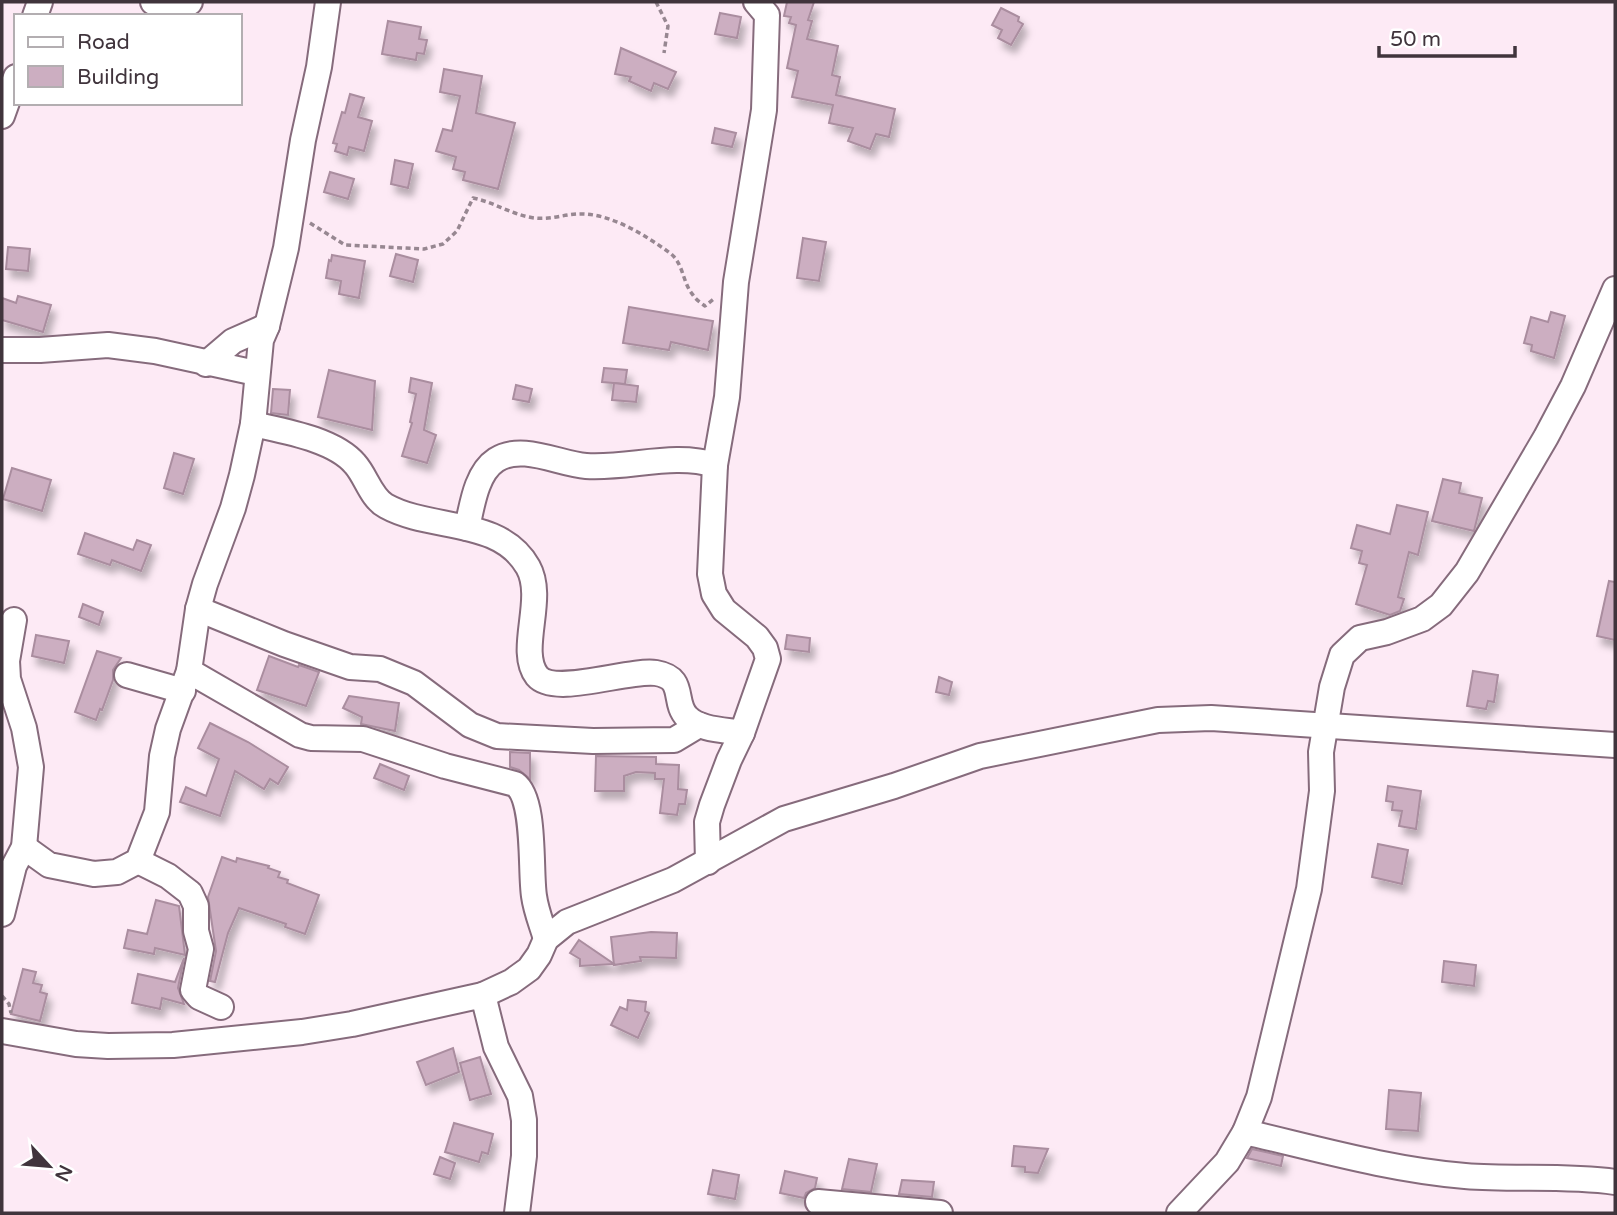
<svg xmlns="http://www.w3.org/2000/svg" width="1617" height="1215" viewBox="0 0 1617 1215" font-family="'Varela Round',sans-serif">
  <defs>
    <filter id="shadow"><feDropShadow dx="4.5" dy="8" stdDeviation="3.5" flood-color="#0004"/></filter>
  </defs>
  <rect width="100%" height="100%" fill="#fdeaf5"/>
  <g fill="#ccaec1" stroke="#aa8d9f" stroke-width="2" filter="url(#shadow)">
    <path d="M787,2H814L808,20L812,21L807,39L838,46L832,75L840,77L836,95L895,109L889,137L876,134L870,149L848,141L853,128L829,123L833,105L792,97L798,71L787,68L796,25L789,23L791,17L784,16Z"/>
    <path d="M1001,8L1019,17L1018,21L1023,24L1011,45L998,38L1002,30L992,25Z"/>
    <path d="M720,13L741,17L737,38L715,34Z"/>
    <path d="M388,21L421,27L419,39L427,40L424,54L417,53L416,60L382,54Z"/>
    <path d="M621,48L676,72L668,89L654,83L651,91L629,81L631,77L615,74Z"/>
    <path d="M444,69L482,76L476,113L515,123L498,189L463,180L465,172L453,169L456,157L436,151L443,129L452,131L460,96L440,92Z"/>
    <path d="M350,94L364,98L358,117L372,121L364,151L349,147L347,155L335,151L337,144L333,143L342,112L345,113Z"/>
    <path d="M715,128L736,133L732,147L712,143Z"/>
    <path d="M395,160L413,164L408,188L391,184Z"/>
    <path d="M330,172L354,179L348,199L324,192Z"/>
    <path d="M803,238L826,242L819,281L797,278Z"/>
    <path d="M8,247L30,249L28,271L6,269Z"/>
    <path d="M396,254L418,260L413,282L390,276Z"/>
    <path d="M332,255L365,261L359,298L339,294L341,281L326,278L329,260L331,261Z"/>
    <path d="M18,296L51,305L43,332L2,320V298L16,303Z"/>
    <path d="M629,307L713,321L708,350L671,342L669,350L623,343Z"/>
    <path d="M1551,312L1565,316L1554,358L1531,351L1532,345L1524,343L1531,317L1548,322Z"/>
    <path d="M604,368L627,370L625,384L602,382Z"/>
    <path d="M329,370L375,381L372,430L318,417Z"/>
    <path d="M411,378L432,383L424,430L436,435L427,463L402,456L412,423L410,422L416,394L409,392Z"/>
    <path d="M614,383L638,386L636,402L612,400Z"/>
    <path d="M516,385L532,389L529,402L513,399Z"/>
    <path d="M273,389L290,390L288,415L271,413Z"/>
    <path d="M174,453L194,459L183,494L164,488Z"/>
    <path d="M12,468L51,480L42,511L3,499Z"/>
    <path d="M1443,479L1461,483L1459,493L1482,498L1474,531L1432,521Z"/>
    <path d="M1397,505L1428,512L1418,555L1409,552L1398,597L1404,599L1400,611L1390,615L1356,604L1367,565L1359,563L1362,551L1351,548L1357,525L1390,534Z"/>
    <path d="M85,533L133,550L137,540L151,545L141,571L112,560L110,565L78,554Z"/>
    <path d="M1609,581L1615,582V640L1597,636Z"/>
    <path d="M83,604L103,612L99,625L79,617Z"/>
    <path d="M36,635L69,641L64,663L32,656Z"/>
    <path d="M787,635L810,638L809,652L785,649Z"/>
    <path d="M97,651L121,658L113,670V680L102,710L100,709L96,720L75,712Z"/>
    <path d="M269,656L298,667L299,665L319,672L306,706L257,690Z"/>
    <path d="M1473,671L1498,675L1494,702L1488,701L1486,709L1467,706Z"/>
    <path d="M939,677L952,682L949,695L936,692Z"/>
    <path d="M349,696L399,703L395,731L361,724L362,717L343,708Z"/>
    <path d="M210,723L248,742L288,767L278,784L270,779L264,789L235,771L220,816L180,802L186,787L206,796L219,759L198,748Z"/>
    <path d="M510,752L530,753V779L519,770L510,767Z"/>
    <path d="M596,756L656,757V764L679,765L678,789L687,790L685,804H679L677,815L660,813L664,779H655V773L636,772L624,776V791H595Z"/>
    <path d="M380,764L409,776L404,790L374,778Z"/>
    <path d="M1388,786L1421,791L1416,829L1399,826L1402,811L1392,810L1393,802L1386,801Z"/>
    <path d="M1378,844L1408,850L1402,884L1372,877Z"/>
    <path d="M222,857L236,862L237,858L269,866L268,868L280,872L278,877L288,880L287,883L319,895L305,934L285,927L286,924L239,908L228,933L215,982L210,981L216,951L208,897Z"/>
    <path d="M156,900L179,906L185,955L155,948L154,954L124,948L128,930L147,934Z"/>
    <path d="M651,932L677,933L676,958L640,957L641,961L614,965L611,937Z"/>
    <path d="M579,940L614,964L580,966V959L570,953Z"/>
    <path d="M184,958L178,988L184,1004L162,998L160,1009L132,1003L138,974L175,982Z"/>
    <path d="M1444,961L1476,965L1474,986L1442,982Z"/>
    <path d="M23,969L36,972L33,983L42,985L40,992L47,994L40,1021L11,1014Z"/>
    <path d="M628,1000L646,1002L645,1011L649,1013L638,1038L611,1025L620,1007L627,1010Z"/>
    <path d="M453,1048L459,1072L426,1085L417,1062Z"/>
    <path d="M480,1057L491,1094L470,1100L460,1063Z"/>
    <path d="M1389,1090L1421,1093L1418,1131L1386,1129Z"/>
    <path d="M454,1123L493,1134L488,1154L482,1152L479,1162L445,1152Z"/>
    <path d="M1014,1146L1048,1149L1038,1173L1025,1172V1167L1012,1166Z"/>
    <path d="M1252,1149L1283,1156L1281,1166L1247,1158Z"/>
    <path d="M440,1157L455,1163L450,1179L434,1174Z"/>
    <path d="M849,1159L877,1164L871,1192L842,1189Z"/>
    <path d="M713,1170L739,1175L735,1199L708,1194Z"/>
    <path d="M785,1171L817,1178L815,1188L806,1193L804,1198L780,1193Z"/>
    <path d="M902,1180L934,1182L932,1197L899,1194Z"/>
  </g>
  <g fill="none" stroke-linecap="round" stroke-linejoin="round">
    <defs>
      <g id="minor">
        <path d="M153,2L161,4L190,2"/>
        <path d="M35,16L40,2"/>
        <path d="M2,116L16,77"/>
        <path d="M2,350H40L108,345L155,351L256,373"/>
        <path d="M206,364L233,341L267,326"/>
        <path d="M253,424C283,431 334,439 355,464C366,476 371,498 386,506C431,531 500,517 528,567C546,599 517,650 537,676C555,697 628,669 656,673C687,678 672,702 687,717C699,730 726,730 742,733"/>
        <path d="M467,528C472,506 476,473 496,460C522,443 559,464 586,466C629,469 673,452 715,465"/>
        <path d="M198,609L284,644L350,667L380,669L414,683L470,725L497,736L593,741L674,740L699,725"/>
        <path d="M189,671L300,735L311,738L363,739L445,766L515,784C536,799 530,870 534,896C536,911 542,925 546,939"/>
        <path d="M127,675L183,691"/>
        <path d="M24,847L49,865L94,874L117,872L138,861L157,812L162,756L168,729L189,671L198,609L205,584L233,508L242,475L253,424L261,340L267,326L286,248L303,140L319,67L328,2"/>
        <path d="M138,861L168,876L190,893L196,906V931L201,949L193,990L199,997L221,1007"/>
        <path d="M708,862L707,822L712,805L729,760L742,733L768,659L765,648L757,637L724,610L714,594L710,574L715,465L727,397L736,282L764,110L767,15L756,2"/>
        <path d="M2,914L14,866L24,847L31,767L24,728L8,679L7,661L14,620"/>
        <path d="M483,995L511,982L529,969L539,955L546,939L567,922L673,880L784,819L894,786L980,756L1158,720L1211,718L1615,745"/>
        <path d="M2,1031L76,1044L108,1046L173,1045L302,1032L352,1024L483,995L496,1047L520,1096L524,1120V1156L517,1213"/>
        <path d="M1245,1132C1318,1149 1391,1170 1465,1176C1515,1180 1566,1175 1615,1182"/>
        <path d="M818,1202L940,1213"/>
        <path d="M1179,1213L1227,1162L1245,1132L1259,1097L1309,889L1322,791L1321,752L1332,687L1342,655L1360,638L1387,632L1422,619L1441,605L1467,572L1546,437L1573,386L1615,289"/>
      </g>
    </defs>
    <use href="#minor" stroke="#866b7c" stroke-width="28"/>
    <g stroke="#978791" stroke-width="3.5" stroke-dasharray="5 3.5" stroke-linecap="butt">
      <path d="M656,2L668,26L664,53"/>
      <path d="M310,223L345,245L424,249L443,244L457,231L473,198C493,202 509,213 529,217C546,221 561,215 577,214C609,212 645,235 670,253C684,264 682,282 693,295C695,299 701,303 705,306L715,298"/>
      <path d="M2,996L9,1004L11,1013"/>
    </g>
    <use href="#minor" stroke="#fff" stroke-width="24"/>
  </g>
  <rect width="1617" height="1215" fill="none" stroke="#40343c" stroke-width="7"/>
  <rect x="14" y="14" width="228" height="91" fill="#ffffff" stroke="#b3aeb1" stroke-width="2"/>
  <rect x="28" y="37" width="35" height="10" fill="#ffffff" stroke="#b3aeb1" stroke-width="2"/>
  <text x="77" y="49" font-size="21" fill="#40343c">Road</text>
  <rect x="28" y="66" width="35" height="21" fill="#ccaec1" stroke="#b3aeb1" stroke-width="2"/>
  <text x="77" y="84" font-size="21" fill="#40343c">Building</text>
  <g transform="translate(49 1166) rotate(116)" stroke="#ffffff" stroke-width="5" paint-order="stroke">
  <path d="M0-5L12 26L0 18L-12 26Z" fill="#40343c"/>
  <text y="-10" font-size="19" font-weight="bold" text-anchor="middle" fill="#40343c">N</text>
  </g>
  <path d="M1379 46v10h136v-10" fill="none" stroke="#40343c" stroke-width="3.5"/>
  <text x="1390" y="46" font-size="21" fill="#40343c" stroke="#ffffff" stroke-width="5" paint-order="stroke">50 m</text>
</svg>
